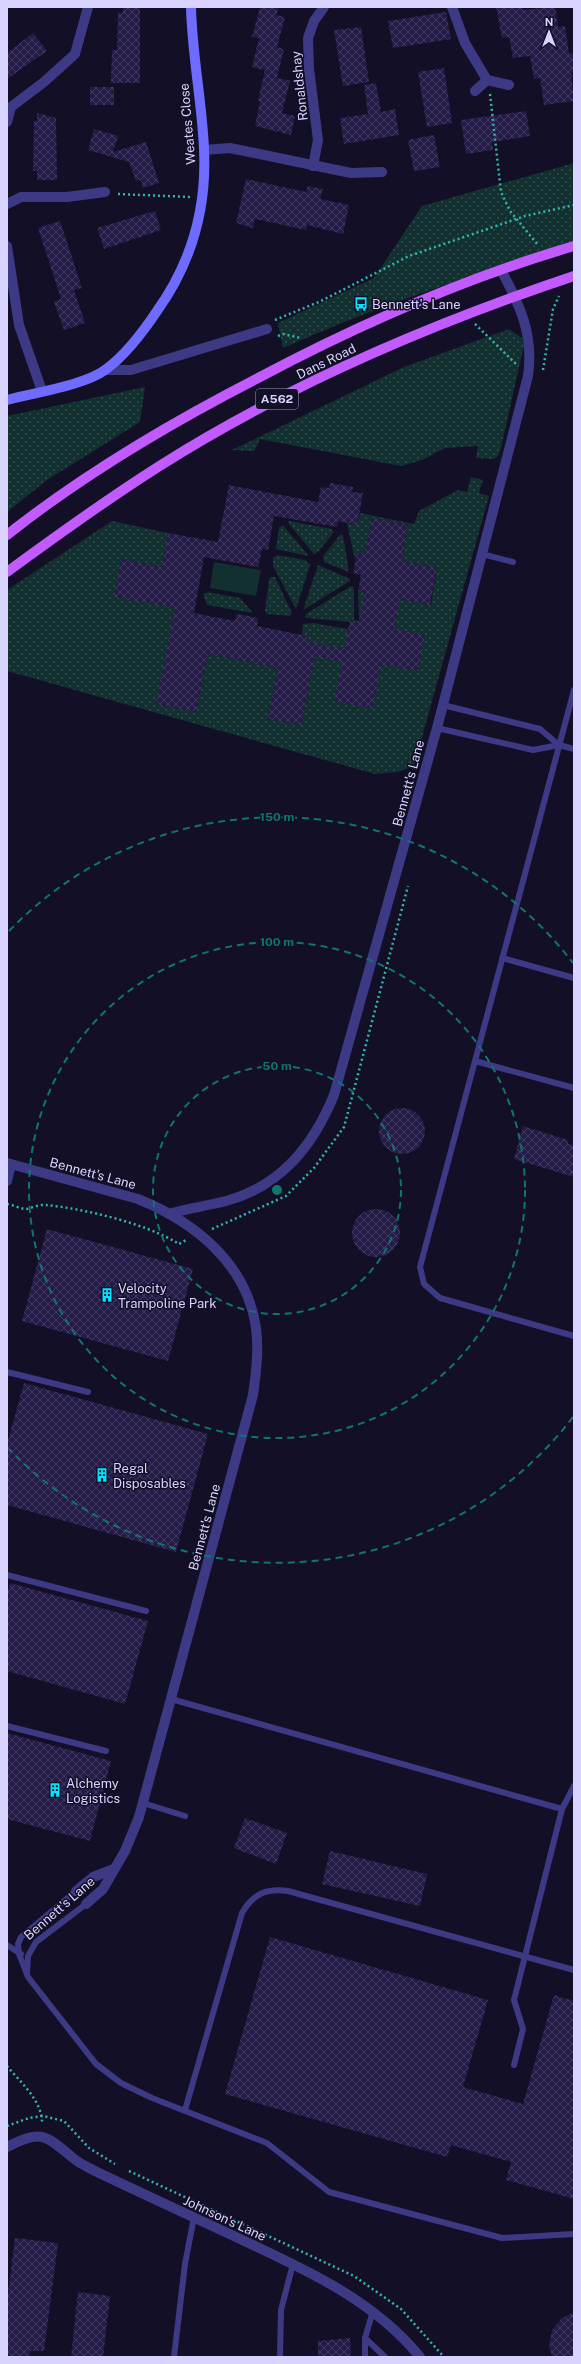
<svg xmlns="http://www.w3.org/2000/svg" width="581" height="2364" viewBox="0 0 581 2364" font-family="'Public Sans',sans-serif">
  <defs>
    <pattern id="grass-dots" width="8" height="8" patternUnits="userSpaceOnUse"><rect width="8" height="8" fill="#12302f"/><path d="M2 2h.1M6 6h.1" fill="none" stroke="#344d4e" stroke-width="1.8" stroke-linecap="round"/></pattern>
    <pattern id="building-cross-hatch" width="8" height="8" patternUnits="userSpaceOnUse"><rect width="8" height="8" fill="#241b47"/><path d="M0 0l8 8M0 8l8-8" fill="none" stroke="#433b63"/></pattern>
  </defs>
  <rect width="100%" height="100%" fill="#130f26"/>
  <g fill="url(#grass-dots)">
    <path d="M574,163V244C475,274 377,306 283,348L278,323L374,278L422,206Z"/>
    <path d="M509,329L522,338L524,345L501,448L498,456L493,459L476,458L478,446L445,448L422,460L401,466L260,439L254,451L232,450L404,367Z"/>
    <path d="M145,387L140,422L47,480L7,512V416Z"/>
    <path d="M471,477L483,480L479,493L489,496L414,766L397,772L375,774L7,671V590L112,521L168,533L162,567L121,559L189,610L156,704L196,712L208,654L278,668L268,719L301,725L315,656L302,635L303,624L313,623L348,629L350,622L307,618L305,617L306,614L351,586L354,587V620L359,621L358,591L431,605L437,568L402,561L408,525L372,518L365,554L357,553L355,560L347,523L357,525L360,513L414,524L419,511L458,490L467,492Z"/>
    <path d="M289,521L332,529L334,532L318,552L314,554L288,523Z"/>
    <path d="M283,525L308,555V556L276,549L279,528Z"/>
    <path d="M340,535H343L349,572L324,562L323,556Z"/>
    <path d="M277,555L305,560L310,565L296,609L273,566V558Z"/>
    <path d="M318,565L350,579V581L303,610Z"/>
    <path d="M271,577H275L292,613L290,616L267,614L265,611L269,579Z"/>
    <path d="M208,592L240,598L253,613L207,605L203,594Z"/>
  </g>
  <path fill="#12302f" d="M214,562L261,570L256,596L210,588Z"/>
  <g fill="url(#building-cross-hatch)">
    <path d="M123,7H140V83H111L112,50H117L118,13H123Z"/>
    <path d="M260,7H279L276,15L285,17L277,47L284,49L277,78L290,81L282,113L295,116L291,135L255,126L260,101H258L265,70L252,67L259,38L252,37Z"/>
    <path d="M496,7H523V10L555,7L558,27L565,26L569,54L573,53L574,72L571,73L574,101L544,105L540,78L534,79L530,56L513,58L509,37L502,38Z"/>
    <path d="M446,12L451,39L393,48L388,21Z"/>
    <path d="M361,27L369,82L343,86L334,30Z"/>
    <path d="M33,33L47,51L7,79V53Z"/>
    <path d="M444,68L452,123L427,127L418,72Z"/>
    <path d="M376,83L381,112L395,109L399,135L344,144L340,118L368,114L364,85Z"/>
    <rect x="90" y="87" width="24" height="18"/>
    <path d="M526,111L530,136L492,142L493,150L466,154L461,120Z"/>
    <path d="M37,113L56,118L57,180H37V171H33L34,121H37Z"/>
    <path d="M94,129L118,136L113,152L146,142L159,183L143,188L141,180L136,181L129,162L88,150Z"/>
    <path d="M434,135L440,167L414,171L408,140Z"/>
    <path d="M246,179L306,192L308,186L323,189L320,199L349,205L343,234L307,225L306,230L255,219L253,228L236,223Z"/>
    <path d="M155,211L161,230L104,249L97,228Z"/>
    <path d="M60,221L82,288L74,290L85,323L64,330L54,302L61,299L38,228Z"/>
    <path d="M330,483L353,487L352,492L363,493L357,525L338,521L337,527L274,516L268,550L262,549L258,567L204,557L194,613L235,621L237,614L258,618L257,626L307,636L306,641L345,649L350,620L359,622L365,592L358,591L361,575L353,573L357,553L365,554L372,518L408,525L402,561L437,568L430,605L400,599L394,629L425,635L418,671L382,665L372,709L334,701L342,662L315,656L301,725L268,719L278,668L208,654L196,712L156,704L175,608L114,597L121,559L162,567L168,533L218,542L229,485L318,502L321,487L329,488Z"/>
    <circle cx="402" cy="1131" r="23"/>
    <path d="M523,1126L568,1140V1144L574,1145V1177L514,1159Z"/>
    <circle cx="376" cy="1233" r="24"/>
    <path d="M47,1229L193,1269L168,1361L22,1321Z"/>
    <path d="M24,1383L208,1434L176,1552L7,1505V1444Z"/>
    <path d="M10,1583L148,1621L125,1704L7,1671V1595Z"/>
    <path d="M7,1733L111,1761L90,1841L7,1819Z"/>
    <path d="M245,1818L287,1833L276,1864L234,1848Z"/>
    <path d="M330,1851L427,1874L420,1906L322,1884Z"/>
    <path d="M270,1937L488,2000L463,2087L523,2104L554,1995L574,2001V2199L506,2180L511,2162L451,2145L447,2157L225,2094Z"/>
    <path d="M15,2238L58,2243L44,2351H30L29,2357H7V2302Z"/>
    <path d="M78,2292L110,2296L103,2357H71Z"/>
    <path d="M574,2312V2357H552L549,2345L552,2330L562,2318Z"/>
    <path d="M350,2338L351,2357H318V2341Z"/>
  </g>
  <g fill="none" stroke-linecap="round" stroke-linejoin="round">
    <g stroke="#2fb8b0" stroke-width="2.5" stroke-dasharray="2 3" stroke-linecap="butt">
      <path d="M490,94L501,192L510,211L538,245"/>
      <path d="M118,194L190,197"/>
      <path d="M275,320L321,301L409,256L525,216L574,205"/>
      <path d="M475,324L516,364"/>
      <path d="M278,336L283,334L301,338"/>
      <path d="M543,370L553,309L559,296"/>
      <path d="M7,1204C13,1205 19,1208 25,1209C31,1209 38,1204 46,1205C85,1209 145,1223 179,1244L186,1240"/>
      <path d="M212,1229L286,1196L314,1168L344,1127L408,886"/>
      <path d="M7,2066C20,2082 43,2101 42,2124"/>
      <path d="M7,2126L29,2118L43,2116L64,2121L89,2148L115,2164"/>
      <path d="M129,2171L354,2276L401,2309L444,2357"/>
    </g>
    <g stroke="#3d3a85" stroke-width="6">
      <path d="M482,554L513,562"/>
      <path d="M574,690L420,1267L424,1284L440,1298L574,1336"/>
      <path d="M443,705L540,729L559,745"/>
      <path d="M437,728L533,750L559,745L574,749"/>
      <path d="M502,958L574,978"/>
      <path d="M475,1061L574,1088"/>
      <path d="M7,1372L88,1392"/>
      <path d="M7,1575L146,1611"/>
      <path d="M171,1699L562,1809"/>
      <path d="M7,1726L106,1751"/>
      <path d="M143,1803L185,1816"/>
      <path d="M76,1891L21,1937L18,1944L19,1954L28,1977L96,2064L121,2083L152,2098L267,2143L329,2192L502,2238L574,2234"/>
      <path d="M7,1945L21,1954"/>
      <path d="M27,1973L28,1956L36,1942L86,1904"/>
      <path d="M514,2065L523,2029L514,2000L562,1809L574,1786"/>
      <path d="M185,2110L242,1913C253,1894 266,1888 288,1891L574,1970"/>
      <path d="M373,2311L365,2338L385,2357"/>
      <path d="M174,2357L185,2264L194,2217"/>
      <path d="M280,2357L281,2310L293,2264"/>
      <path d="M365,2357V2338"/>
    </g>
    <g stroke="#3d3a85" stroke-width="10">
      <path d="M452,7L465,43L487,80"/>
      <path d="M475,91L487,80L509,85"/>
      <path d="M7,122L11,107L44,82L75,54L88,7"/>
      <path d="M204,150L230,148L351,173L382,172"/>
      <path d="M313,166L318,140L309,69L308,38L314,21L324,7"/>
      <path d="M7,204L21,197H67L105,192"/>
      <path d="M7,246L19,325L42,391"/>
      <path d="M105,370H131L267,329"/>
      <path d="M7,1163L138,1199C195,1222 247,1264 256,1328C259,1350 256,1373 253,1395L139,1817L125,1851L103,1889L86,1904"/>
      <path d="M7,1181L11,1164"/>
      <path d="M169,1214C188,1208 207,1206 226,1201C281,1186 313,1146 334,1095L437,728L528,376C534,335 520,305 501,270"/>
      <path d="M76,1891L93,1877L114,1869"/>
      <path d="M7,2147C42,2129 45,2135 73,2158C80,2164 88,2167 95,2171C143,2194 191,2216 238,2238C304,2269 373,2299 420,2357"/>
    </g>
    <path stroke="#6f6bff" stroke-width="10" d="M7,400C33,393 85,385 105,370C126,355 143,332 157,311C192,262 207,209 204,149C202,101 192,55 191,7"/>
    <g stroke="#c25bff" stroke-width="10">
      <path d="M7,535C85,473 172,422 260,377C360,324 465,278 574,246"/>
      <path d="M7,572C56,536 106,500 158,467C287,385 430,324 574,276"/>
    </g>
  </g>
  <g fill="none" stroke="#0f766e" stroke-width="2" stroke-dasharray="7 5">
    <circle cx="277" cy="1190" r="124"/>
    <circle cx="277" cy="1190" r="248"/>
    <path d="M573 1417A373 373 0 0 1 9 1449M9 931A373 373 0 0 1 573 963"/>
  </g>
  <defs>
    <symbol id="bus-bare" viewBox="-9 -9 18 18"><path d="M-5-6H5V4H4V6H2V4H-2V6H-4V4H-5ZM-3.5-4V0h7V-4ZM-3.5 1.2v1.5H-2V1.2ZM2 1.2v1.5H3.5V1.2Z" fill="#00e5ff" stroke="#130f26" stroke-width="2.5" paint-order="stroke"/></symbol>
    <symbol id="building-bare" viewBox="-9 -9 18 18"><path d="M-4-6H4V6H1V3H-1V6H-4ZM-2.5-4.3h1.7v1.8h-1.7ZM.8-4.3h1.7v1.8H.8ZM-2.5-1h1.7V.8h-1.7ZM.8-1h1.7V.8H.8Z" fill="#00e5ff" stroke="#130f26" stroke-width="2.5" paint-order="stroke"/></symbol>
  </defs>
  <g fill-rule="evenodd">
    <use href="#bus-bare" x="351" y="294" width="20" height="20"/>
    <use href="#building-bare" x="97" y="1285" width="20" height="20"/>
    <use href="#building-bare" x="92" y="1465" width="20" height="20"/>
    <use href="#building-bare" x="45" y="1780" width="20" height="20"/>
  </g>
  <g text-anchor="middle" stroke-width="3" stroke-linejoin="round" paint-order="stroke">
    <rect fill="#130f26" stroke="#9e99be" stroke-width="1" x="256" y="389" width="42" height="20" rx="3"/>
    <g font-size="12" font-weight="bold" fill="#d9d4ff">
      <text x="277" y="403">A562</text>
    </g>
    <g font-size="13" fill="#d9d4ff" stroke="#130f26">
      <text transform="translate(299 86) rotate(-96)" y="5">Ronaldshay</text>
      <text transform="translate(187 124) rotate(-95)" y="5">Weates Close</text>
      <text transform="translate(326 361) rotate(-26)" y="5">Dans Road</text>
      <text transform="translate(408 783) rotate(-75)" y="5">Bennett's Lane</text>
      <text transform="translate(93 1173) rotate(15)" y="5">Bennett's Lane</text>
      <text transform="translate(204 1527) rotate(-75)" y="5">Bennett's Lane</text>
      <text transform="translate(59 1908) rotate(-41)" y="5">Bennett's Lane</text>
      <text transform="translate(225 2218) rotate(25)" y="5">Johnson's Lane</text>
    </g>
    <g font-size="13" fill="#d9d4ff" stroke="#130f26" text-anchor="start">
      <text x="372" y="309">Bennett's Lane</text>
      <text x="118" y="1293">Velocity<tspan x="118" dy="15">Trampoline Park</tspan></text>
      <text x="113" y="1473">Regal<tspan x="113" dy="15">Disposables</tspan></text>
      <text x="66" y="1788">Alchemy<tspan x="66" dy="15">Logistics</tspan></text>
    </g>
  </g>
  <circle cx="277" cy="1190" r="6" fill="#0f766e" stroke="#130f26" stroke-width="2"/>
  <g font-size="12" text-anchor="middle" font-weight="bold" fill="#0f766e" stroke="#130f26" stroke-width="3" stroke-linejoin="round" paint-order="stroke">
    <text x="277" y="821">150 m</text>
    <text x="277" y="946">100 m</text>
    <text x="277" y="1070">50 m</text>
  </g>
  <rect width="581" height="2364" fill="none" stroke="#d9d4ff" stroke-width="16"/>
  <g transform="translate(549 32)" stroke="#130f26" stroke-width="3" paint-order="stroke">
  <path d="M0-3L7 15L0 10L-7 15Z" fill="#d9d4ff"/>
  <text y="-6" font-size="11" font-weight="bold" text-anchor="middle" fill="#d9d4ff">N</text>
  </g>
</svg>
